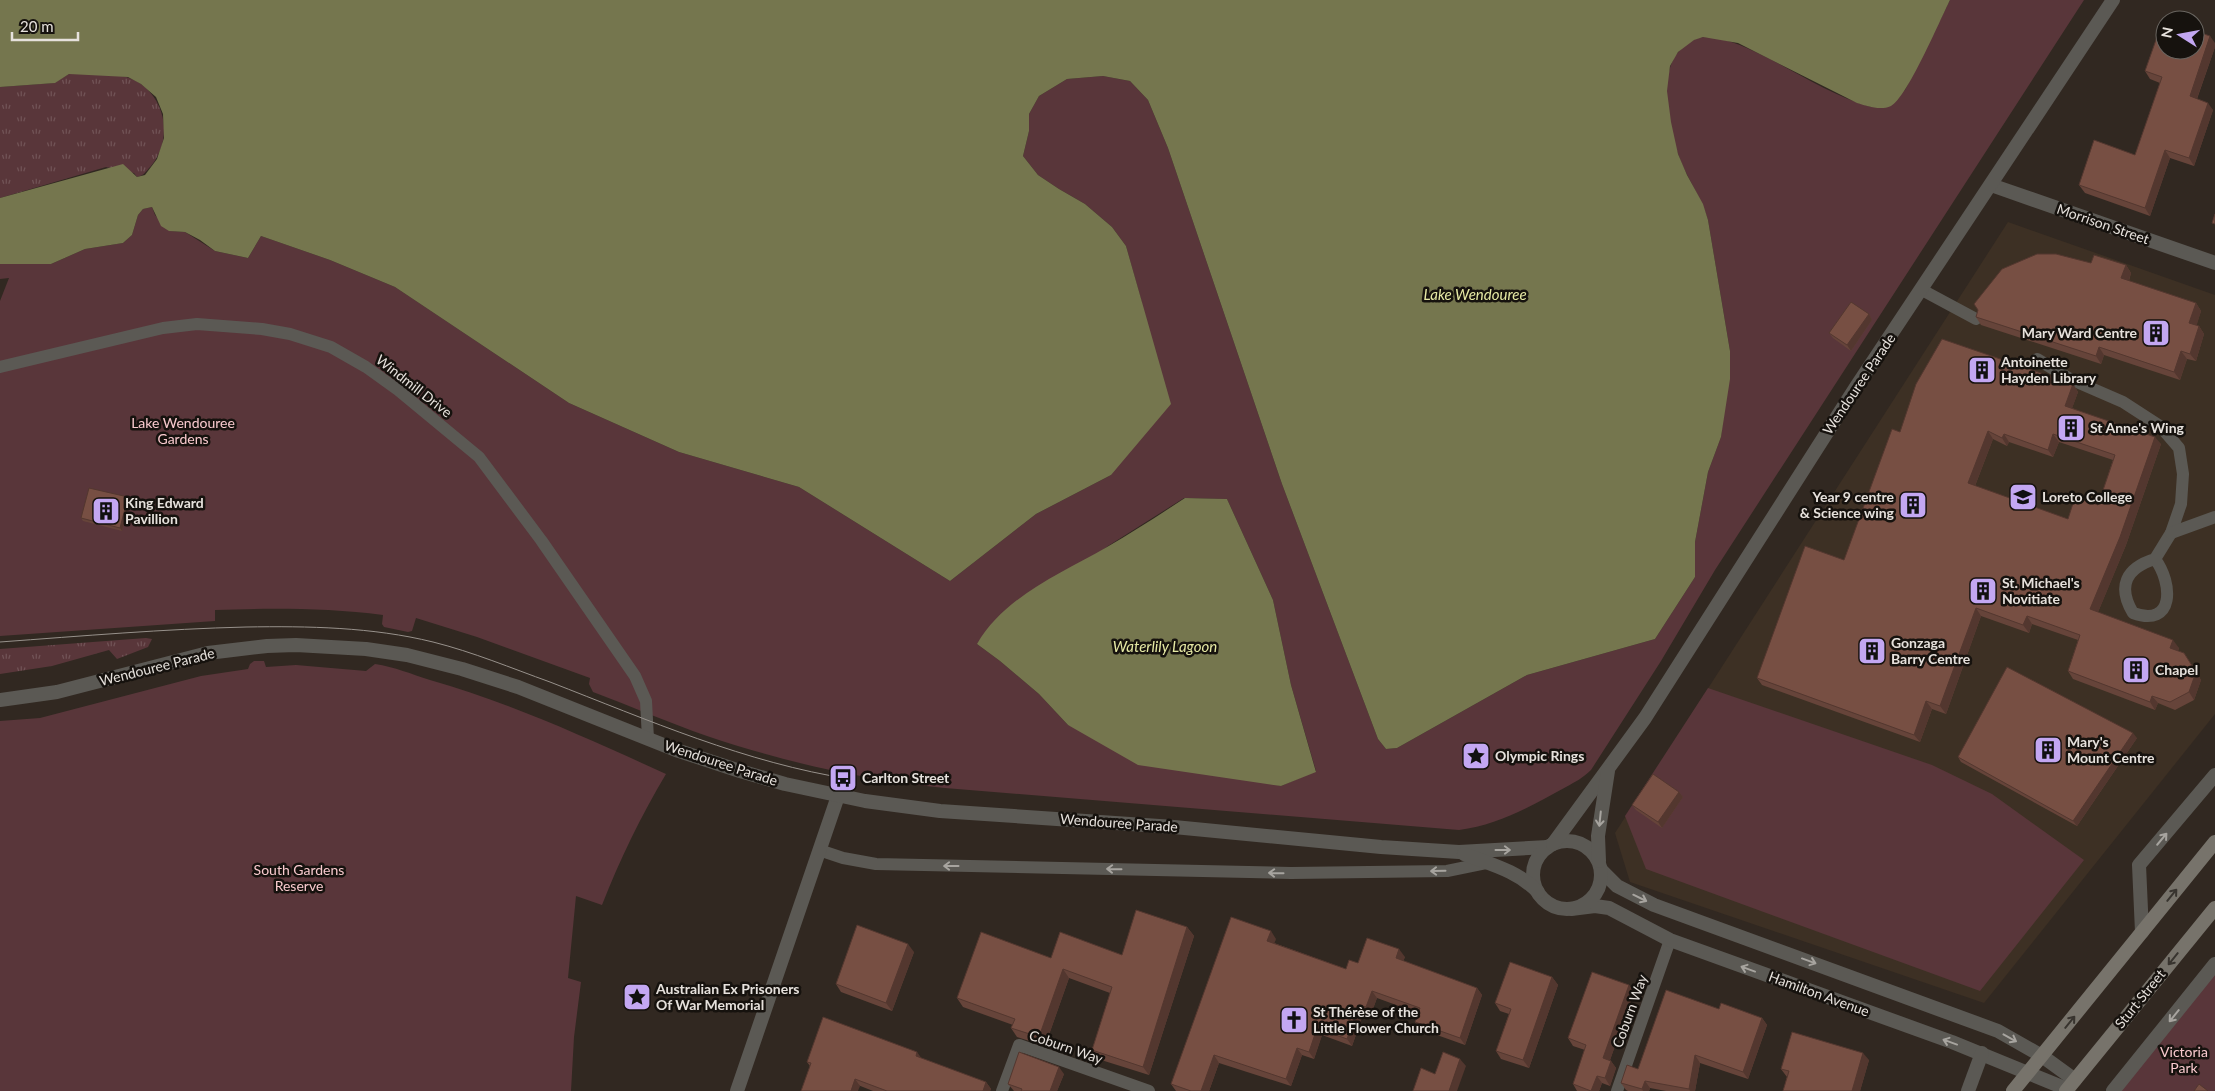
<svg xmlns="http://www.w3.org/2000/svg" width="2215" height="1091" viewBox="0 0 2215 1091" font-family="Lato,sans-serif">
  <defs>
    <pattern id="grass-tufts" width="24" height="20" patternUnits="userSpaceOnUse" patternTransform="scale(1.25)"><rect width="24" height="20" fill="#59363a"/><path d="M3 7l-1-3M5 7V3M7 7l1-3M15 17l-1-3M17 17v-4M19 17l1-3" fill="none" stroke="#715356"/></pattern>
  </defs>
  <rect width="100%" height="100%" fill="#312821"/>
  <path fill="#3d3024" d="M2008,222L2215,295V714L1984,1003L1630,882L1615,833Z"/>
  <g fill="url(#grass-tufts)">
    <path d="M69,74C91,74 122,70 141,84C167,103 172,141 151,166C145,172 145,175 137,177L134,173L106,167L0,198V87L54,83Z"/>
    <path d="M146,638L152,639L148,647L117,659L109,650L52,666L0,674V649Z"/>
  </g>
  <g fill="#59363a" fill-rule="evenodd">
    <path d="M1950,0H2084L1715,570L1661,661L1591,770C1583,778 1575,782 1566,787C1531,806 1499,825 1459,830L945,788C864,780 784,762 707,736C669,723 631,706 593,692L589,684L590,678L477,637L416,618L412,631L408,632L384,627L382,624L383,615C327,608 272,608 215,610V621L0,636V301L9,278L0,279V264H51L85,249L123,243L132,235L138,215L143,209L152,207L155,215L170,231L185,232L215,251L248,258L261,236L330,260L395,287L569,403L679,452L799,487L950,581L1036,514L1111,475L1142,303L1126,246L1112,227L1085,204L1059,189L1038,175L1023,156L1029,131V114L1039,96L1067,79L1103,76L1130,81L1148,100L1168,148L1282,484L1378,739L1386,749L1397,748L1527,675L1655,639L1695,577V542L1708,472L1721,437L1724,409L1730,351L1708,220C1701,196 1686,177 1678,154C1668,127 1660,84 1674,58C1679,49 1693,37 1704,37C1729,38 1750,49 1772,60C1804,77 1836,97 1871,107L1905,90ZM1184,498L1227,499L1273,600L1291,685L1316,771L1281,786L1068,725L1039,694L1000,661L977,644L1108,546Z"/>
    <path d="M254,661H264L266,667L296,665L366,671L375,664C395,667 411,674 430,680C511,703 589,739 666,774C641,816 620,859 602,905L576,896L568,978L581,982L574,1037L571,1091H0V721L40,718L201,676L248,669L250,664Z"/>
    <path d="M1708,688L1932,765L1992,794L2084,860L1980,991L1646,869L1625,816Z"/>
    <path d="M2215,974V1091H2121Z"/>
  </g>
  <g fill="#75764e">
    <path d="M0,0H1950C1940,20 1907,98 1891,106C1880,111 1867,106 1857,103L1738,43L1703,37L1694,40L1678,52L1670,66L1667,91L1671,122L1678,154L1687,175L1703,204L1708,220L1730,351V379L1721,437L1708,472L1695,542V577L1655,639L1527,675L1397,748L1386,749L1378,739L1282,484L1168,148L1148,100L1130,81L1103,76L1067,79L1039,96L1029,114V131L1023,156L1038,175L1059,189L1085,204L1112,227L1126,246L1171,404L1111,475L1036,514L950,581L799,487L679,452L569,403L395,287L330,260L261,236L248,258L215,251L200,240L185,232L169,231L161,226L152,207L143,209L138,215L132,235L123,243L85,249L51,264H0V198L123,164L137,177L145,175L157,159L164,138L163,114L156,97L141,84L128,77L69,74L55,83L0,87Z"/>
    <path d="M1185,498L1227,499L1273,600L1291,685L1316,772L1281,786L1138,765L1068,725L1039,694L1000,661L977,644C1005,596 1060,574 1107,547C1133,532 1159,515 1185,498Z"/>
  </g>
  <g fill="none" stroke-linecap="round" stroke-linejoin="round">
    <g stroke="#5b5954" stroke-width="12">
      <path d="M1922,290L1976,319"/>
      <path d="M2037,359L2070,379L2123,402L2160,426L2179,448L2183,474L2181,504L2171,533L2155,559C2126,568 2117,586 2133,613C2175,628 2173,583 2155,559"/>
      <path d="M0,367L163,328L197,324L262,329L290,334L331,347L366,367L398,390L479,457L541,540L635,676L646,701L648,739"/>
      <path d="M2171,533L2215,517"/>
      <path d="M819,850L843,858L876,864L1291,873L1447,871L1486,863"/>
      <path d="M1002,1091L1019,1045L1149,1091"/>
      <path d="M1617,1091L1670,940"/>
    </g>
    <g stroke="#5b5954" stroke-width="14">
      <path d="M1991,185L2215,263"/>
      <path d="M1601,870L1617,886L1654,905L1998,1031L2042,1056L2075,1080"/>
      <path d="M1571,909L1595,906L1609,908L1670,940L1952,1042L2067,1089"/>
      <path d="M2142,932L2139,865L2215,775"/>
      <path d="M737,1091L838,796"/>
      <path d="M1968,1091L1982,1053"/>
      <path d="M2113,1091L2215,964"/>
    </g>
    <g stroke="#5b5954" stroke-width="14">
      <path d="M0,700L57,692L208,653L267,646L296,645L366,649L407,655L462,669L518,687L676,750L740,771L785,784L865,801L940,811L1174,827L1381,847L1459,852L1548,847"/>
      <circle cx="1567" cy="875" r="34"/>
      <path d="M1553,844L1645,718L1856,387L2113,0"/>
      <path d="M1464,854C1490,864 1518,871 1538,892"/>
      <path d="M1599,861L1598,836L1608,771"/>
    </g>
    <g stroke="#77736b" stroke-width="14">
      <path d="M2013,1091L2215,842"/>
      <path d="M2066,1091L2215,908"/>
    </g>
    <path stroke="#97918b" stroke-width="1" d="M0,642C82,636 164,629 246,627C308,626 372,627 433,642C473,652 511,668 550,682C648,720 746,763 850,779"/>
  </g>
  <g fill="#66443a" fill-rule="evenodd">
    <path d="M2215,47L2197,99L2213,110L2194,166L2170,158L2150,216L2085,193L2079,185L2135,155L2160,83L2150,79L2145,71Z"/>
    <path d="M2091,263L2126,265L2131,273L2129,281L2196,303L2201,311L2196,326H2199L2204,334L2196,361L2187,359L2180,380L2104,355L2101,364L1981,325L1976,317Z"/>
    <path d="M1869,314L1872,320L1851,351L1833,338L1829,333Z"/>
    <path d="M2073,384L2078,392L2072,408L2161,444L2126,545L2098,612L2179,648L2178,651L2184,653L2201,680L2194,700L2175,710L2158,703L2155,710L2073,679L2068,671L2078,640L2032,624L2029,633L1981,616L1946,714L1932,709L1920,742L1762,685L1757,678L1844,560L1900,432ZM1993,439L2007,446L2009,442L2053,457L2059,442L2113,460L2098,505L2068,519L1975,486Z"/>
    <path d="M128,497L130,500L122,531L83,521L81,518Z"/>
    <path d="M2137,738L2077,826L1961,762L1958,757Z"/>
    <path d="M1679,792L1683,797L1662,828L1636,810L1632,805Z"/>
    <path d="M1187,927L1194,936L1149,1075L1098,1059L1092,1050L1110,993L1069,978L1045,1046L1017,1037L1011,1028L1013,1025L963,1007L957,998L1051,958L1122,955Z"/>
    <path d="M1276,939L1274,943L1346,969L1358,963L1405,957L1403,961L1477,988L1482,995L1465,1045L1420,1029L1415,1022L1418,1013L1377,998L1371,1014L1364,1012L1352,1046L1322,1035L1314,1059L1302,1055L1291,1086L1219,1063L1209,1091H1176L1171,1084Z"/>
    <path d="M914,952L892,1011L841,992L836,984Z"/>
    <path d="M1552,977L1558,985L1529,1068L1501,1059L1496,1051L1509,1014L1500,1011L1495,1003Z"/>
    <path d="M1629,985L1634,992L1610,1060L1616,1068L1610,1086L1602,1083L1599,1091H1577L1573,1084L1585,1050L1573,1046L1568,1038Z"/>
    <path d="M1719,1009L1762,1018L1767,1025L1748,1079L1700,1063L1695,1091H1666L1650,1088L1649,1091H1628L1626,1090L1621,1083L1638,1069Z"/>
    <path d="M922,1059L986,1082L991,1089L990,1091H873L810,1066L807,1062Z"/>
    <path d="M1869,1060L1860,1091H1783L1787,1077L1781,1069Z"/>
    <path d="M1064,1074L1057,1091H1014L1008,1084Z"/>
  </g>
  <g fill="#53372f">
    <path d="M2210,36L2215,43V47L2195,104L2190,96Z"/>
    <path d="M2208,103L2213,110L2194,166L2189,158Z"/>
    <path d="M2165,150L2170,158L2150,216L2145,208Z"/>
    <path d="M2126,265L2131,273L2127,286L2121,278Z"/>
    <path d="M2196,303L2201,311L2195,331L2189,323Z"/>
    <path d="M1869,314L1872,320L1851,351L1847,345Z"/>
    <path d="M2199,326L2204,334L2196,361L2190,354Z"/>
    <path d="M2099,347L2104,355L2101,364L2096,356Z"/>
    <path d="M2181,351L2187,359L2180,380L2174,372Z"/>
    <path d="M2073,384L2078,392L2070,414L2065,406Z"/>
    <path d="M1988,431L1993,439L1973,491L1968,483Z"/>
    <path d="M2004,434L2009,442L2007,446L2002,438Z"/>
    <path d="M2053,434L2059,442L2053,457L2048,450Z"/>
    <path d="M2155,437L2161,444L2126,545L2096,617L2090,609Z"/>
    <path d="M128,497L130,500L122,531L120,528Z"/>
    <path d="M1976,608L1981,616L1946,714L1940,706Z"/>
    <path d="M2027,616L2032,624L2029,633L2023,625Z"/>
    <path d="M2173,640L2179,648L2176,656L2170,648Z"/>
    <path d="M2184,653L2201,680L2194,700L2189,692Z"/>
    <path d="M2152,696L2158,703L2155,710L2150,702Z"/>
    <path d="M1926,701L1932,709L1920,742L1914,735Z"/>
    <path d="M2133,733L2137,738L2077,826L2073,821Z"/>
    <path d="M1679,792L1683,797L1662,828L1658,822Z"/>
    <path d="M1187,927L1194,936L1149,1075L1143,1067Z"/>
    <path d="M1271,931L1276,939L1272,948L1267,941Z"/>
    <path d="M908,944L914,952L892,1011L886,1003Z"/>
    <path d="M1399,949L1405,957L1401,966L1396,958Z"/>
    <path d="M1063,969L1069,978L1045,1046L1039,1037Z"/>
    <path d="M1552,977L1558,985L1529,1068L1523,1060Z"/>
    <path d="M1629,985L1634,992L1608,1066L1603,1058Z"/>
    <path d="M1477,988L1482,995L1465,1045L1460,1038Z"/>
    <path d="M1372,991L1377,998L1371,1014L1366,1007Z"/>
    <path d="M1359,1005L1364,1012L1352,1046L1347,1039Z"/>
    <path d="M1762,1018L1767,1025L1748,1079L1743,1072Z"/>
    <path d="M1317,1028L1322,1035L1314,1059L1309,1052Z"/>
    <path d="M1297,1048L1302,1055L1291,1086L1286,1079Z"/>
    <path d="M917,1052L922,1059L916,1056Z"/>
    <path d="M1863,1053L1869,1060L1860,1091H1852Z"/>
    <path d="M1214,1055L1219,1063L1209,1091H1201Z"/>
    <path d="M1695,1055L1700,1063L1695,1091H1690L1689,1089Z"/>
    <path d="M1460,1059L1466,1066L1457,1091H1449Z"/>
    <path d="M1611,1061L1616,1068L1610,1086L1605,1078Z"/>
    <path d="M1059,1067L1064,1074L1057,1091H1050Z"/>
    <path d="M1597,1076L1602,1083L1599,1091H1591Z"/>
    <path d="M855,1079L860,1086L858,1091H851Z"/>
    <path d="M1645,1081L1650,1088L1649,1091H1643L1642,1089Z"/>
    <path d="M986,1082L991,1089L990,1091H983Z"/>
  </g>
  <g fill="#774f43" stroke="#53372f" fill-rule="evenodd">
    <path d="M2163,20H2165V50H2195V31L2210,36L2190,96L2208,103L2189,158L2165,150L2145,208L2079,185L2094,140L2135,155L2162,77L2145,71Z"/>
    <path d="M2215,214V224L2212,223Z"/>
    <path d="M2037,254H2056L2091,263L2094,255L2126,265L2121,278L2196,303L2189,323L2199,326L2190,354L2181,351L2174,372L2099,347L2096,356L1976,317L1978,310L1974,304L2002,269Z"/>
    <path d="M1851,302L1869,314L1847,345L1829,333Z"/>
    <path d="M1942,339L2073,384L2065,406L2155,437L2120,537L2090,609L2173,640L2170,648L2184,653L2196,672L2189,692L2170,702L2152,696L2150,702L2068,671L2080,635L2027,616L2023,625L1976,608L1940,706L1926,701L1914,735L1757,678L1805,546L1844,560L1892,429L1900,432L1916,384ZM1988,431L2002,438L2004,434L2048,450L2053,434L2115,455L2098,505L2075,497L2068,519L1968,483Z"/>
    <path d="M89,488L128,497L120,528L81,518Z"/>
    <path d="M2007,667L2133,733L2073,821L1958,757Z"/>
    <path d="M1653,774L1679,792L1658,822L1632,805Z"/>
    <path d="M1136,910L1187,927L1143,1067L1092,1050L1112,987L1063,969L1039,1037L1011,1028L1015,1019L957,998L981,932L1051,958L1060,932L1122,955Z"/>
    <path d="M1231,917L1271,931L1267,941L1346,969L1349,960L1358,963L1367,938L1399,949L1396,958L1477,988L1460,1038L1415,1022L1420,1008L1372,991L1366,1007L1359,1005L1347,1039L1317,1028L1309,1052L1297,1048L1286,1079L1214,1055L1201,1091H1191L1171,1084Z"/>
    <path d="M857,925L908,944L886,1003L836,984Z"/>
    <path d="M1510,962L1552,977L1523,1060L1496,1051L1511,1009L1495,1003Z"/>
    <path d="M1592,972L1629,985L1603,1058L1611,1061L1605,1078L1597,1076L1591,1091L1573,1084L1586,1045L1568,1038Z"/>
    <path d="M1666,990L1719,1009L1721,1003L1762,1018L1743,1072L1695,1055L1689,1089L1645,1081L1642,1089L1621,1083L1627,1065L1638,1069Z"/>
    <path d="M823,1017L917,1052L916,1056L986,1082L983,1091H887L855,1079L851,1091H801L811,1063L807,1062Z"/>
    <path d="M1792,1032L1863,1053L1852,1091H1783L1789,1071L1781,1069Z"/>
    <path d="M1019,1052L1059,1067L1050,1091H1021L1022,1089L1008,1084Z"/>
    <path d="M1443,1052L1460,1059L1449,1091H1413L1421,1068L1435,1074Z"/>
    <path d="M2199,1084L2208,1091H2194Z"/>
  </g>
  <defs><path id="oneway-shaft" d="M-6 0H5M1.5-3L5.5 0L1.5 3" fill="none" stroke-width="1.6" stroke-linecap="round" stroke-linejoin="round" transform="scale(1.25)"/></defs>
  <g stroke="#a7a49f">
    <use href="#oneway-shaft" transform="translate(1600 819) rotate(96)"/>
    <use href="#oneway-shaft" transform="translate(2162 839) rotate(-50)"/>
    <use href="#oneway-shaft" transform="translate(1503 850)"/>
    <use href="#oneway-shaft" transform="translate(951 866) rotate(-180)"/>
    <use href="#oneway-shaft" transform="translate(1114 869) rotate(-179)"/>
    <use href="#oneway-shaft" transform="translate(1438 871) rotate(179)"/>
    <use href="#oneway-shaft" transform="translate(1276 873) rotate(-179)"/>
    <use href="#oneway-shaft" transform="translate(1640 898) rotate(26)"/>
    <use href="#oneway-shaft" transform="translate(1809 961) rotate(20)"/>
    <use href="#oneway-shaft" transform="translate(1748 969) rotate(-160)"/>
    <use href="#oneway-shaft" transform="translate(2174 1016) rotate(129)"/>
    <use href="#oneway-shaft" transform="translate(2010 1038) rotate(29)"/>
    <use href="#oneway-shaft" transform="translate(1950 1042) rotate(-160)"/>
  </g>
  <g stroke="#38342f">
    <use href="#oneway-shaft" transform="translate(2172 895) rotate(-51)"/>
    <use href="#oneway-shaft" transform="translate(2173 959) rotate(129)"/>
    <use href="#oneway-shaft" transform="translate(2070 1022) rotate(-51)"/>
  </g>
  <defs>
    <symbol id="building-square" viewBox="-11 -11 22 22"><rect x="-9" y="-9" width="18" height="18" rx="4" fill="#c3a7f2" stroke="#16120e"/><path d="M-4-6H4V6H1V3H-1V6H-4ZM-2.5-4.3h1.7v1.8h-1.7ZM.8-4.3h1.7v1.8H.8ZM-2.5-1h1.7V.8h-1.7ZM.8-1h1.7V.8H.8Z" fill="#111"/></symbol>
    <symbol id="school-square" viewBox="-11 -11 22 22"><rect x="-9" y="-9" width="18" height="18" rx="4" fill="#c3a7f2" stroke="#16120e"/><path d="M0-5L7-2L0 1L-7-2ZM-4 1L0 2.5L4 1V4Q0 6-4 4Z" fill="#111"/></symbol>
    <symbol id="sight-square" viewBox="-11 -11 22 22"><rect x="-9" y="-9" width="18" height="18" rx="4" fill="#c3a7f2" stroke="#16120e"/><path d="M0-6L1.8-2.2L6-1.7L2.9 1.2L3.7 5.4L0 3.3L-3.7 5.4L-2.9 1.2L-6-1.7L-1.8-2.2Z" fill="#111"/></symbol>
    <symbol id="bus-square" viewBox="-11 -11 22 22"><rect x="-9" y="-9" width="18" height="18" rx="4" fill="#c3a7f2" stroke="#16120e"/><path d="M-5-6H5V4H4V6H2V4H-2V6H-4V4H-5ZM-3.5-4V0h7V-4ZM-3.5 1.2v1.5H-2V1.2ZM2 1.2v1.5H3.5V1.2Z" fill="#111"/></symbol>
    <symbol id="church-square" viewBox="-11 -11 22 22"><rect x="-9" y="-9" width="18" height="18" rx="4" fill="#c3a7f2" stroke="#16120e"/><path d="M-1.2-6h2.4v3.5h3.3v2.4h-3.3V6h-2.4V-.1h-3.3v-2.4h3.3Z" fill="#111"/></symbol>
  </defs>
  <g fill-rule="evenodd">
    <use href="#building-square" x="2140" y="317" width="32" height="32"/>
    <use href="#building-square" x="1966" y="354" width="32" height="32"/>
    <use href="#building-square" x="2055" y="412" width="32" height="32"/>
    <use href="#school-square" x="2007" y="481" width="32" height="32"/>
    <use href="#building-square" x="1897" y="489" width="32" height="32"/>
    <use href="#building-square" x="90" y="495" width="32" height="32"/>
    <use href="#building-square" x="1967" y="575" width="32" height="32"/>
    <use href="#building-square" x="1856" y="635" width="32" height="32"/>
    <use href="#building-square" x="2120" y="654" width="32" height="32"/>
    <use href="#building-square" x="2032" y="734" width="32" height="32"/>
    <use href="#sight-square" x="1460" y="740" width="32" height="32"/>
    <use href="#bus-square" x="827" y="762" width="32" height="32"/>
    <use href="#sight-square" x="621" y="981" width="32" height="32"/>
    <use href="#church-square" x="1278" y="1004" width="32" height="32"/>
  </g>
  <g text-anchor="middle" stroke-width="5" stroke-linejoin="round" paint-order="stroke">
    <g font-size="14" fill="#e6e1dc" stroke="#16120e">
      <text transform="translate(2103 224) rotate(19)" y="5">Morrison Street</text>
      <text transform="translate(1859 384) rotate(-56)" y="5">Wendouree Parade</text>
      <text transform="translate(414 386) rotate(38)" y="5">Windmill Drive</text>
      <text transform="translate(157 667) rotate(-14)" y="5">Wendouree Parade</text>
      <text transform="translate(721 763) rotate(18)" y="5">Wendouree Parade</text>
      <text transform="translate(1119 823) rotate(4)" y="5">Wendouree Parade</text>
      <text transform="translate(1819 994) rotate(20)" y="5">Hamilton Avenue</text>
      <text transform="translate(2140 999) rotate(-51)" y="5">Sturt Street</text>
      <text transform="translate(1630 1011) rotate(-70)" y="5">Coburn Way</text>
      <text transform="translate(1066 1047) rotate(19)" y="5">Coburn Way</text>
    </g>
    <g font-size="14" font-weight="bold" fill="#e6e1dc" stroke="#16120e" text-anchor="start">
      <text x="2137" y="338" text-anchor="end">Mary Ward Centre</text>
      <text x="2001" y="367">Antoinette<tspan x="2001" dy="16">Hayden Library</tspan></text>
      <text x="2090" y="433">St Anne's Wing</text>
      <text x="1894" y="502" text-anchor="end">Year 9 centre<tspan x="1894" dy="16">&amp; Science wing</tspan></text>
      <text x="2042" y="502">Loreto College</text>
      <text x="125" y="508">King Edward<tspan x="125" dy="16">Pavillion</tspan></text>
      <text x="2002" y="588">St. Michael's<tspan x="2002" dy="16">Novitiate</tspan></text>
      <text x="1891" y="648">Gonzaga<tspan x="1891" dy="16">Barry Centre</tspan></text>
      <text x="2155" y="675">Chapel</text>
      <text x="2067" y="747">Mary's<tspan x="2067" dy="16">Mount Centre</tspan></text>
      <text x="1495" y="761">Olympic Rings</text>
      <text x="862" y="783">Carlton Street</text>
      <text x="656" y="994">Australian Ex Prisoners<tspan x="656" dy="16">Of War Memorial</tspan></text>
      <text x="1313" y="1017">St Thérèse of the<tspan x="1313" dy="16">Little Flower Church</tspan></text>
    </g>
    <g font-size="14" fill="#f9cace" stroke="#16120e">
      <text x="183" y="428">Lake Wendouree<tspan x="183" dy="16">Gardens</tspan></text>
      <text x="299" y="875">South Gardens<tspan x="299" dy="16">Reserve</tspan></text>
      <text x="2184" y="1057">Victoria<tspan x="2184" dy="16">Park</tspan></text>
    </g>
    <g font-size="15" font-style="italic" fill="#e6e9a4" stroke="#16120e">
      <text x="1475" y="300">Lake Wendouree</text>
      <text x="1165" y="652">Waterlily Lagoon</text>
    </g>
  </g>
  <g transform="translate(2180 35) rotate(281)"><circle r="24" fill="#16120e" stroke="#696560"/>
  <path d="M0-4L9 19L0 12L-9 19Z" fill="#c3a7f2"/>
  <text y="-8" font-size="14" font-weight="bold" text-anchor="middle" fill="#e6e1dc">N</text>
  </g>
  <path d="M12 32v8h66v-8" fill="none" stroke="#e6e1dc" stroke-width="2.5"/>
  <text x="20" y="32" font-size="15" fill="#e6e1dc" stroke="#16120e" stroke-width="4" paint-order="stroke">20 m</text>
</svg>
